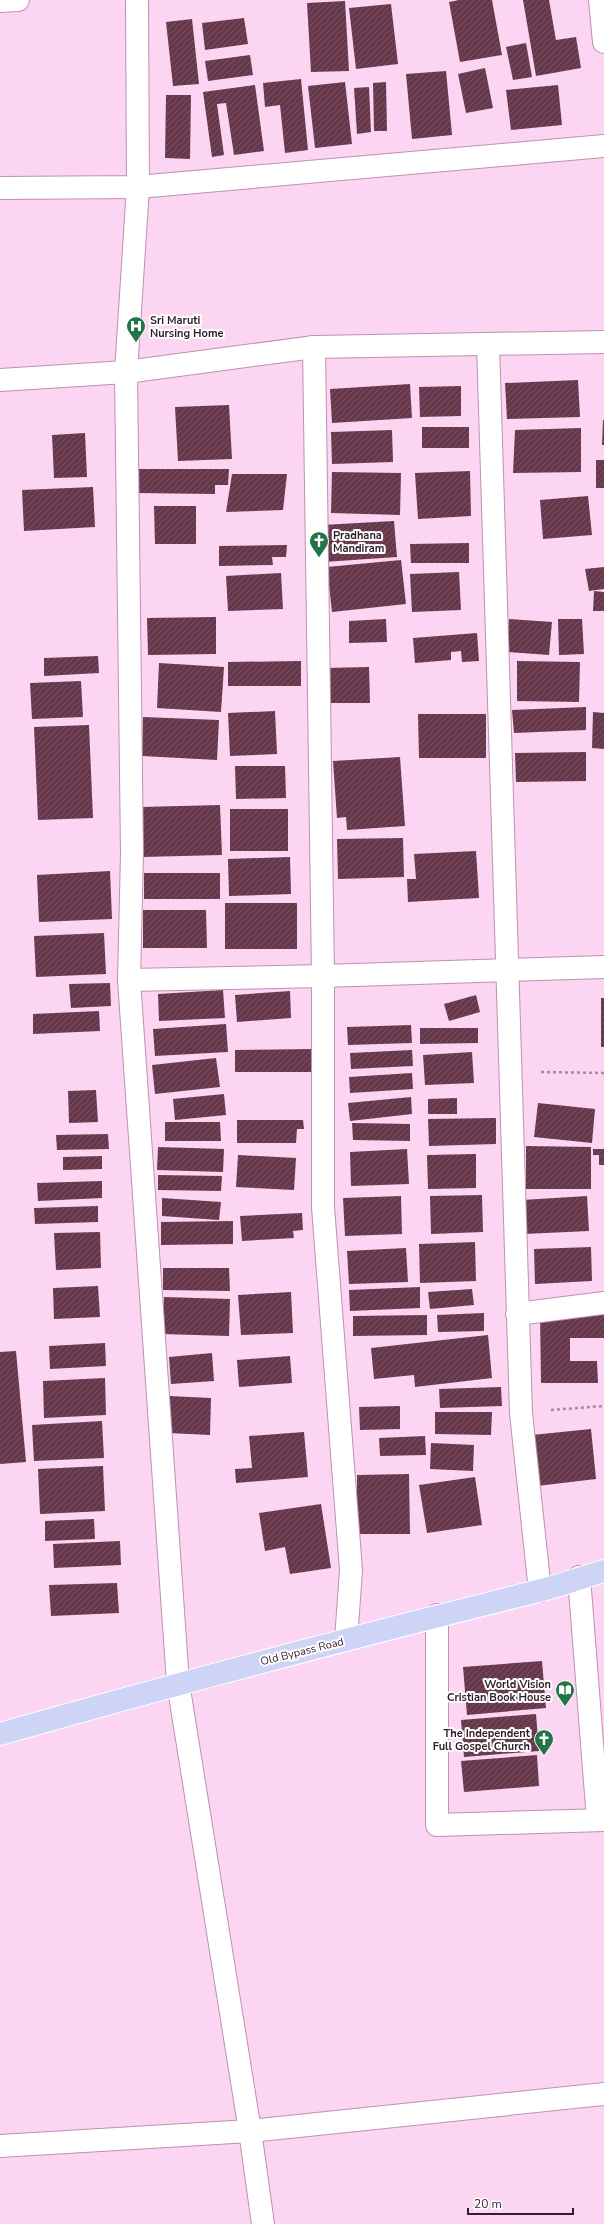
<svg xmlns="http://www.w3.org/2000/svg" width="604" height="2224" viewBox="0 0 604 2224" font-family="'Nunito Sans',sans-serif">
  <defs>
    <pattern id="building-hatch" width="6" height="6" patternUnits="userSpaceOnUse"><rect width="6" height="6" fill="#67384b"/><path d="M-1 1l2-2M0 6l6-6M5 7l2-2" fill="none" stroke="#795262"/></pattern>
  </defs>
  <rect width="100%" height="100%" fill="#fbd5f2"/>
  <g fill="url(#building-hatch)">
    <path d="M459,0H492L502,55L460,62L449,2Z"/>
    <path d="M523,0H549L556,40L576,37L581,68L536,76Z"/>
    <path d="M345,1L349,71L311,72L307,3Z"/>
    <path d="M391,4L398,64L356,69L349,8Z"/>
    <path d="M244,18L248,44L205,50L202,23Z"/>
    <path d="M192,19L199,84L173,86L166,22Z"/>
    <path d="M526,43L532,77L513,80L506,47Z"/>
    <path d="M250,55L253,75L208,81L205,61Z"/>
    <path d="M485,68L493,108L466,113L458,74Z"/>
    <path d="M446,71L452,135L412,139L406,74Z"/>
    <path d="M301,79L308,150L285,153L280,105L265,107L263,83Z"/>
    <path d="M345,82L352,144L315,148L308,86Z"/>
    <path d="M386,82L387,131H374L373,83Z"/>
    <path d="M255,85L264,151L234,155L226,103L217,104L224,155L212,157L203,92Z"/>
    <path d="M558,85L562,125L511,130L506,90Z"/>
    <path d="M369,87L371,132L357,134L354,88Z"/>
    <path d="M166,95H191L190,159L165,158Z"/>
    <path d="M578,380L580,417L507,419L505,383Z"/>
    <path d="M410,384L412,418L332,423L330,389Z"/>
    <path d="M461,386V416L420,417L419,387Z"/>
    <path d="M229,405L232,459L178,461L175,407Z"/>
    <path d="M603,420H604V445H602Z"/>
    <rect x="422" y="427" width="47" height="21"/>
    <path d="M581,428V472L513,473L515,430Z"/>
    <path d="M392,430L393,462L332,464L331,432Z"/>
    <path d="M85,433L87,477L54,478L52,435Z"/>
    <rect x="596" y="460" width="8" height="28"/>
    <path d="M135,469H229L228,485H215V494L135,493Z"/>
    <path d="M470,471L471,516L418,519L415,473Z"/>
    <path d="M332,472L401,473L400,515L331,513Z"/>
    <path d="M232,474H287L283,510L226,512Z"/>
    <path d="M93,487L95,527L24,531L22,490Z"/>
    <path d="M588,496L592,535L543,539L540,500Z"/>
    <path d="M154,506H196V544H155Z"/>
    <path d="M394,521L397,557L324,562L322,525Z"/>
    <path d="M469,543V563H411L410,544Z"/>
    <path d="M287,545L286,557H272L273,565L219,566V546Z"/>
    <path d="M401,560L406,604L332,612L327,567Z"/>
    <path d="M604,567V589L589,591L585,569Z"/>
    <path d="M459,572L461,610L412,612L410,574Z"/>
    <path d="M281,573L283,609L228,611L226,576Z"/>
    <path d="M594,591L604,592V611H593Z"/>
    <path d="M216,617V654L148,655L147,618Z"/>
    <path d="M386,619L387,642L349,643V621Z"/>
    <path d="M509,619L552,622L549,655L507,652Z"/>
    <path d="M558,619H582L584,654L559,655Z"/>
    <path d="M477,633L479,661L462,662L461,651L451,652V660L415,663L413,638Z"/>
    <path d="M98,656L99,673L44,676V658Z"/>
    <path d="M301,661V686H228V662Z"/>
    <path d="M517,661L580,662L579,702L517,701Z"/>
    <path d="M159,663L224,667L221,712L157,708Z"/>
    <path d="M369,667L370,703H326L325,668Z"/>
    <path d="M81,681L83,717L32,719L30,683Z"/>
    <path d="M586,707V730L514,733L512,710Z"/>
    <path d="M275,711L277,754L230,756L228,713Z"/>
    <path d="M593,712L604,713V749L592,748Z"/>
    <path d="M418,714H486V758H419Z"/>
    <path d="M143,717L219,720L217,760L142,756Z"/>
    <path d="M89,725L93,818L38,820L34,727Z"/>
    <path d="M586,752V781L516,782L515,753Z"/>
    <path d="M400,757L405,826L347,830L346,817L337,818L333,761Z"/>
    <path d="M235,766H285L286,798L236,799Z"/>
    <path d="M220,805L222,855L142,857L141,807Z"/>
    <rect x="230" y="809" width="58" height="42"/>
    <path d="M403,838L404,877L338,879L337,839Z"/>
    <path d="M476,851L479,898L408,902L407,879H416L414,854Z"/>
    <path d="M290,857L291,894L229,896L228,859Z"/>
    <path d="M110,871L112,919L39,922L37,875Z"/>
    <rect x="144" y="873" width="76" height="26"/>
    <rect x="225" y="903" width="72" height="46"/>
    <path d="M143,910H206L207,948H143Z"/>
    <path d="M104,933L106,974L36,977L34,936Z"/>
    <path d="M110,983L111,1006L71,1008L69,984Z"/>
    <path d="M223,990L225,1018L159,1021L158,994Z"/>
    <path d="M290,991L291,1018L237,1022L235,995Z"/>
    <path d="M476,995L480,1012L449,1021L444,1004Z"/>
    <rect x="601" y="998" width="3" height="49"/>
    <path d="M99,1011L100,1031L33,1034V1014Z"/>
    <path d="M226,1024L228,1052L155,1056L153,1029Z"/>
    <path d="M411,1025L412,1043L348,1045L347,1027Z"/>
    <path d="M420,1028H478V1043L420,1044Z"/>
    <path d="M315,1049V1072H235V1050Z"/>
    <path d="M412,1050L413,1066L351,1069L350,1053Z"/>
    <path d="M472,1052L474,1083L425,1085L423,1055Z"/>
    <path d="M216,1058L220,1087L155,1094L152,1065Z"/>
    <path d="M412,1073L413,1089L350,1093L349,1077Z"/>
    <path d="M96,1090L98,1122L69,1123L68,1091Z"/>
    <path d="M224,1094L226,1115L175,1120L173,1099Z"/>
    <path d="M411,1097L412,1114L350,1121L348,1103Z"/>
    <path d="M457,1098V1114H428V1099Z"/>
    <path d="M538,1103L595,1109L592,1143L534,1137Z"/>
    <path d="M496,1118V1144L429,1146L428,1119Z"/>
    <path d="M237,1120H303L304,1129H297L296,1143H237Z"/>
    <path d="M165,1122H220L221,1141H165Z"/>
    <path d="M352,1123L410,1124V1141L353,1140Z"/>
    <path d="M108,1134L109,1149L57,1150L56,1135Z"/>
    <path d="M526,1146L591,1147V1189H526Z"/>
    <path d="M158,1147L224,1149L223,1172L157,1170Z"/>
    <path d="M407,1149L409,1184L351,1186L350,1152Z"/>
    <path d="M593,1149H604V1165H599V1155H593Z"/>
    <path d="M476,1154V1188L428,1189L427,1155Z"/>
    <path d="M238,1155L296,1158L294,1190L236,1187Z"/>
    <path d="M102,1156V1169L63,1170V1157Z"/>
    <path d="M158,1175L222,1176L221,1191L158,1190Z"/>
    <path d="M102,1181V1198L38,1201L37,1183Z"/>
    <path d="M482,1195L483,1232L431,1234L430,1196Z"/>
    <path d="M401,1196L402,1234L345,1236L343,1198Z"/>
    <path d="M587,1196L589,1231L524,1234L522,1200Z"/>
    <path d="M162,1198L221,1202L219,1220L162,1216Z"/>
    <path d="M98,1206V1222L35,1224L34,1208Z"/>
    <path d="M302,1213L303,1230L293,1231L294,1238L242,1241L240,1216Z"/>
    <path d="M233,1221V1244L161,1245V1222Z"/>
    <path d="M100,1232L101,1268L56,1270L54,1233Z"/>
    <path d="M475,1242L476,1281L420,1283L419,1244Z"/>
    <path d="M591,1247L592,1281L535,1284L534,1249Z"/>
    <path d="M406,1248L408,1282L349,1284L347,1251Z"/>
    <path d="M163,1268H229L230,1291L163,1290Z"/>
    <path d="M98,1286L100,1317L54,1319L53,1288Z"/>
    <path d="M420,1287V1308L350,1311L349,1290Z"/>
    <path d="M472,1289L474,1305L430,1309L428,1292Z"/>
    <path d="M291,1292L293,1333L241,1335L238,1295Z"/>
    <path d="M164,1297L230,1299L229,1336L162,1334Z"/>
    <path d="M484,1313V1331L438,1332L437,1315Z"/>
    <path d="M540,1313H604V1338H570V1361H597L598,1383H541Z"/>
    <path d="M427,1315V1335L353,1336V1316Z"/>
    <path d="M488,1335L492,1378L415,1387L414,1375L374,1379L371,1348Z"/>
    <path d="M105,1343L106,1366L50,1369L49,1346Z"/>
    <path d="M16,1351L26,1462L0,1464V1352Z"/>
    <path d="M212,1353L214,1381L171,1384L169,1357Z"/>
    <path d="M290,1356L292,1383L239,1387L237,1360Z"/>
    <path d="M105,1378L106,1415L44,1418L43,1381Z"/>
    <path d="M501,1387L502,1406L440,1408L439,1389Z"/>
    <path d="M169,1396L211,1398L210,1435L168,1433Z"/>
    <path d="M400,1406V1429L360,1430L359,1407Z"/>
    <path d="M435,1412H492L491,1435L435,1434Z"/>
    <path d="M102,1421L104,1458L34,1461L32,1425Z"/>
    <path d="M591,1429L596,1479L537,1486L532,1435Z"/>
    <path d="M304,1432L308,1477L236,1483L235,1469L252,1468L249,1436Z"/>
    <path d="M425,1436L426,1455L380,1456L379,1438Z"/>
    <path d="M431,1443L474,1445L473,1471L430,1469Z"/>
    <path d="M103,1466L105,1511L40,1514L38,1469Z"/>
    <path d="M409,1474L410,1534H357V1475Z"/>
    <path d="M475,1477L482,1525L427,1533L419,1485Z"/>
    <path d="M321,1504L331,1568L290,1574L285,1547L265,1551L259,1513Z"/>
    <path d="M94,1519L95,1539L45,1541V1521Z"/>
    <path d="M120,1541L121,1565L54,1568L53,1544Z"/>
    <path d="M117,1583L119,1613L51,1616L49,1585Z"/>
    <path d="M542,1661L546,1708L467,1715L463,1667Z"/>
    <path d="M536,1714L539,1751L464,1757L461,1720Z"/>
    <path d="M537,1755L539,1786L464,1792L461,1761Z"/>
  </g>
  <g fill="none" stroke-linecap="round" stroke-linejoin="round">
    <defs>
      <g id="minor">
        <path d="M137,0L138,187L126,372L132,853L129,980L178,1683L250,2131L263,2224"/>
        <path d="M600,0L604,42"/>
        <path d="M0,1L18,0"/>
        <path d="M0,188L138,187L604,146"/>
        <path d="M488,344L521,1413L540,1591"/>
        <path d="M314,347L323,976V1207L351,1570L346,1640"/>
        <path d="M0,380L126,372L314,347L604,342"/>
        <path d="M129,980L323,976L604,967"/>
        <path d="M517,1314L604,1303"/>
        <path d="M579,1577L598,1820"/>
        <path d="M437,1615V1825L604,1820"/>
        <path d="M0,2146L250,2131L604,2094"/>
      </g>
      <path id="major" d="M0,1734C178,1683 358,1636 538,1591C560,1586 582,1577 604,1571"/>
    </defs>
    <use href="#minor" stroke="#bd91b3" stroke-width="24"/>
    <use href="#major" stroke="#fff" stroke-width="24"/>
    <g stroke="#a789a0" stroke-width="2.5" stroke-dasharray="3 3" stroke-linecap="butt">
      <path d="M541,1072L604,1073"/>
      <path d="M551,1410L604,1406"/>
    </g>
    <use href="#minor" stroke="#fff" stroke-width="22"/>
    <use href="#major" stroke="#cdd4f6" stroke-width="22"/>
  </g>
  <defs>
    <symbol id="hospital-pin" viewBox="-11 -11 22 30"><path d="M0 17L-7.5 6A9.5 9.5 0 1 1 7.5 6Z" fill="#217547" stroke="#fff"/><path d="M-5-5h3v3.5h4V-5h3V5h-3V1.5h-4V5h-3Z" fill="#fff"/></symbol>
    <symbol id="church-pin" viewBox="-11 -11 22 30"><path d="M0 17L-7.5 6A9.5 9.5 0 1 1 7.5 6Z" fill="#217547" stroke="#fff"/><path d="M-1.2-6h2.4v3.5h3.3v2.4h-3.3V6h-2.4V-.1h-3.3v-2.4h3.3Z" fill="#fff"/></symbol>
    <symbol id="library-pin" viewBox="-11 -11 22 30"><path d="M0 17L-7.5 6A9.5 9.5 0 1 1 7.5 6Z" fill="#217547" stroke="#fff"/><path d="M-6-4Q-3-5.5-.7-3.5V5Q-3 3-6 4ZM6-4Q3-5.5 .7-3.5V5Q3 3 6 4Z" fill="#fff"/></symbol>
  </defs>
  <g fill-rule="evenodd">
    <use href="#hospital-pin" x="125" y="315" width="22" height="30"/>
    <use href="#church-pin" x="308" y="530" width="22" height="30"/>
    <use href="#library-pin" x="554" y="1679" width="22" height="30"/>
    <use href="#church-pin" x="533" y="1728" width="22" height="30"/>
  </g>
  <g text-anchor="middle" stroke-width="4" stroke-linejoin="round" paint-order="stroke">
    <g font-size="11" font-weight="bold" fill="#2f1e2b" stroke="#fff" text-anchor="start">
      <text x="150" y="324">Sri Maruti<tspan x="150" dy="13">Nursing Home</tspan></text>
      <text x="333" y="539">Pradhana<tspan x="333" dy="13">Mandiram</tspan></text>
      <text x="551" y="1688" text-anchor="end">World Vision<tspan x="551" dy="13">Cristian Book House</tspan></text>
      <text x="530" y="1737" text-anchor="end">The Independent<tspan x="530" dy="13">Full Gospel Church</tspan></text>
    </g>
    <g font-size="11" fill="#2f1e2b" stroke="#fff">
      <text transform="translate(302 1651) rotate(-14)" y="4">Old Bypass Road</text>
    </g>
  </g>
  <path d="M468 2208v6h105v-6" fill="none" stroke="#2f1e2b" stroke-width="2"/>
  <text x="474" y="2208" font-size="12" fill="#2f1e2b" stroke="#ffffff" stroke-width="3" paint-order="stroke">20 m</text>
</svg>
